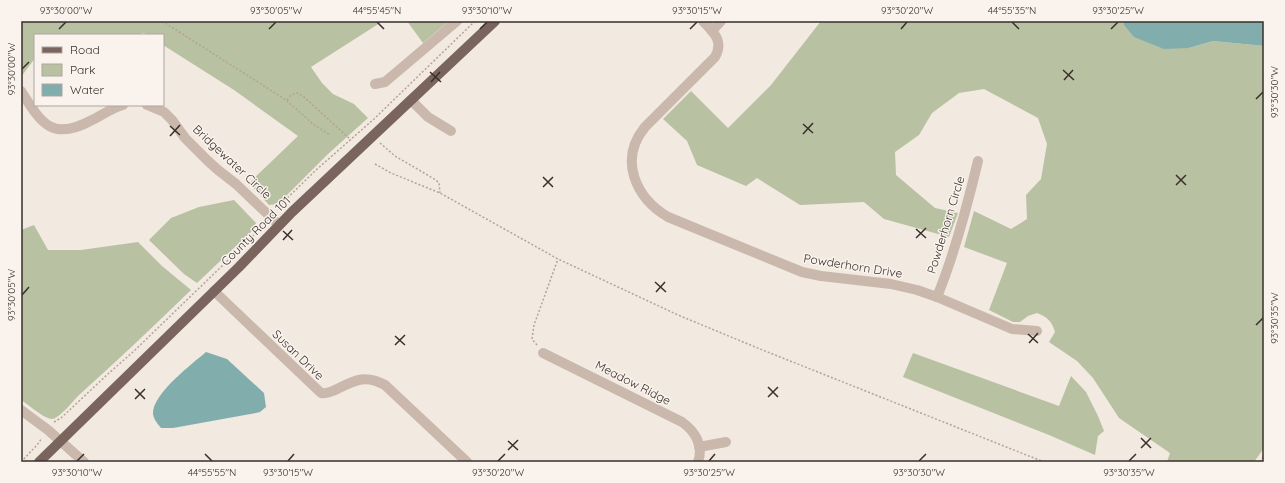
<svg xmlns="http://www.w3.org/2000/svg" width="1285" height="483" viewBox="0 0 1285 483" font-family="Quicksand,sans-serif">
  <rect width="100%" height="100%" fill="#f2e9e1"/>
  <g fill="#b8c1a1">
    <path d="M21,21H383L311,67L322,83L333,94L354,104L368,118L328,154L281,201L277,204L269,205L249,183L298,136L234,90L163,45V35H148L144,33L135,35H35V58L21,77Z"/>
    <path d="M407,21H449L423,43Z"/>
    <path d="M821,21H1123L1124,25L1189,48L1213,41L1264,46V448L1254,462H1167L1170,453L1119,418L1093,378L1077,361L1049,342L1055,332C1052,321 1047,317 1037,313L1028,316L1020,322H1013L989,310L1007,263L964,247L974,211L1011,229L1027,219L1026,195L1041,179L1047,144L1038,118L984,89L959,93L932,113L919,135L895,152L896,175L935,208L958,213L949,237L884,219L864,202L800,205L757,178L746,186L697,165L687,141L663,119L691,91L728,128L771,85Z"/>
    <path d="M234,200L256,223L253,230L197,283L184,274L149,240L171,218L199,207Z"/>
    <path d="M34,225L48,250H81L138,242L162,266L191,290C154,326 117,361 79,395C73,401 60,418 52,419C44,419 28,404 21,400V230Z"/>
    <path d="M913,353L1059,406L1071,376L1086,392L1098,416L1104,431L1098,436L1095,455L1049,435L903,377Z"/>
  </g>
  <g fill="#81aead">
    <path d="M1123,21H1264V46L1213,41L1189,48L1164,49L1134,37L1124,25Z"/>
    <path d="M206,352L227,359L264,393L266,407L260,412L256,413L173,428H161C158,424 154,420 153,414C152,394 192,364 206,352Z"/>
  </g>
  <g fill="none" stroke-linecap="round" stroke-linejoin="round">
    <g stroke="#b6a297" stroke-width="1.5" stroke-dasharray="2 2" stroke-linecap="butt">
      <path d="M162,21L286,100L313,124L330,135"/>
      <path d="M287,100L291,95L297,93L303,96L351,140"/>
      <path d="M380,143L395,156L436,180L439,183L440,193"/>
      <path d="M375,164L391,173L440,193L558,259L678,315L760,349L1044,462"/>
      <path d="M276,209L316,170L374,119L475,21"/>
      <path d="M537,345L532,339L534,325L558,259"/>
      <path d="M54,422L61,418L109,373L134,351L252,237L264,223"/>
      <path d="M21,462L37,445L42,438"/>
      <path d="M1260,462L1264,456"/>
    </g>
    <g stroke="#cab8ad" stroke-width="10">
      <path d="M703,21C714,33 724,41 715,57L645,127C618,160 636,198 668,217L802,272L821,276L891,284L917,290L937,297L1012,329L1037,331"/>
      <path d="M712,31L721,21"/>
      <path d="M375,84L385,82L457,21"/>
      <path d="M21,91C41,123 52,142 92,120C102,115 112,108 123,105"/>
      <path d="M411,100L428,117L451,131"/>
      <path d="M147,105L164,112L172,120L185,138L208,161L218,170L236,184L279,225"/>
      <path d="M214,291L321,393C327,394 330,392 335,390C355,380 365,374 385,385L467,462"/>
      <path d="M937,297C955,253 967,207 978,161"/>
      <path d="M543,353L682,422C695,431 704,446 698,462"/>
      <path d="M21,410L48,430L84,462"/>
      <path d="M699,447L726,442"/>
    </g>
    <path stroke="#79655d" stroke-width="10" d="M39,462L239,267L292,212L495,21"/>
  </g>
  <path fill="none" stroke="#392f2b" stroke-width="1.5" d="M377,22L384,29M1012,22L1019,29M59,29L66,22M269,29L276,22M480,29L487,22M690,29L697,22M901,29L907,22M1111,29L1118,22M22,69L29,62M1063,70L1074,80M430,72L441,82M1064,80L1073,70M431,82L440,72M1256,99L1263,92M803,124L813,133M170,126L180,135M803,134L813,123M170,136L180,125M1176,175L1186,185M543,177L553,187M1176,185L1186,175M543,187L553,177M916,229L926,238M283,231L293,240M916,238L926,228M283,240L292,230M655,282L666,292M656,292L665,282M22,295L29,287M1256,325L1263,318M1028,334L1038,343M395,336L405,345M1029,343L1038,333M395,345L405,335M768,387L778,397M135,389L145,399M768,397L778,387M135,399L145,389M1141,438L1151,448M508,441L518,450M1141,448L1151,438M508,450L518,440M205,454L212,461M77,461L84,454M288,461L294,454M498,461L505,454M709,461L715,454M919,461L926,454M1129,461L1136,454"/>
  <g text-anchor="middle" stroke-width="3" stroke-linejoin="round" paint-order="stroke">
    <g font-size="12" fill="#392f2b" stroke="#faf3ed">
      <text transform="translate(232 162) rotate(43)" y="4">Bridgewater Circle</text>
      <text transform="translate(946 225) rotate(-73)" y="4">Powderhorn Circle</text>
      <text transform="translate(256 231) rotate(-45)" y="4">County Road 101</text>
      <text transform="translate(853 266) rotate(9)" y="4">Powderhorn Drive</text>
      <text transform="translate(298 355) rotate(44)" y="4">Susan Drive</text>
      <text transform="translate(633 383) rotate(27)" y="4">Meadow Ridge</text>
    </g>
  </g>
  <rect width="1285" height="483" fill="none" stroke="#faf3ed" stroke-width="44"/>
  <rect x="34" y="34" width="130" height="72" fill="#faf3ed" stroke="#ada59f"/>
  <rect x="42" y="47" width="20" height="6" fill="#79655d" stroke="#ada59f"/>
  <text x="70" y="54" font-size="12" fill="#392f2b">Road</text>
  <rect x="42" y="64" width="20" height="12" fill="#b8c1a1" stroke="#ada59f"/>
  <text x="70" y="74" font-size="12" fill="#392f2b">Park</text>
  <rect x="42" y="84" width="20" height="12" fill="#81aead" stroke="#ada59f"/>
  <text x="70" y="94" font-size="12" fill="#392f2b">Water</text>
  <rect x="22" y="22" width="1241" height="439" fill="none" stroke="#392f2b" stroke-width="1.5"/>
  <g font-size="10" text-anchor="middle" fill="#392f2b">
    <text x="66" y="14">93°30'00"W</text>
    <text x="276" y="14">93°30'05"W</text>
    <text x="377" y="14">44°55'45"N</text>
    <text x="487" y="14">93°30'10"W</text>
    <text x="697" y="14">93°30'15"W</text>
    <text x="907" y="14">93°30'20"W</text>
    <text x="1012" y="14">44°55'35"N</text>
    <text x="1118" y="14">93°30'25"W</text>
    <text transform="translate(11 69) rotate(-90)" y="4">93°30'00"W</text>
    <text transform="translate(1274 92) rotate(-90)" y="4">93°30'30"W</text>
    <text transform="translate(11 295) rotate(-90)" y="4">93°30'05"W</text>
    <text transform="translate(1274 318) rotate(-90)" y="4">93°30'35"W</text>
    <text x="77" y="476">93°30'10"W</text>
    <text x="212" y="476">44°55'55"N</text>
    <text x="288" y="476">93°30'15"W</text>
    <text x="498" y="476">93°30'20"W</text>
    <text x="709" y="476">93°30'25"W</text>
    <text x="919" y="476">93°30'30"W</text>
    <text x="1129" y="476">93°30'35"W</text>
  </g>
</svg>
